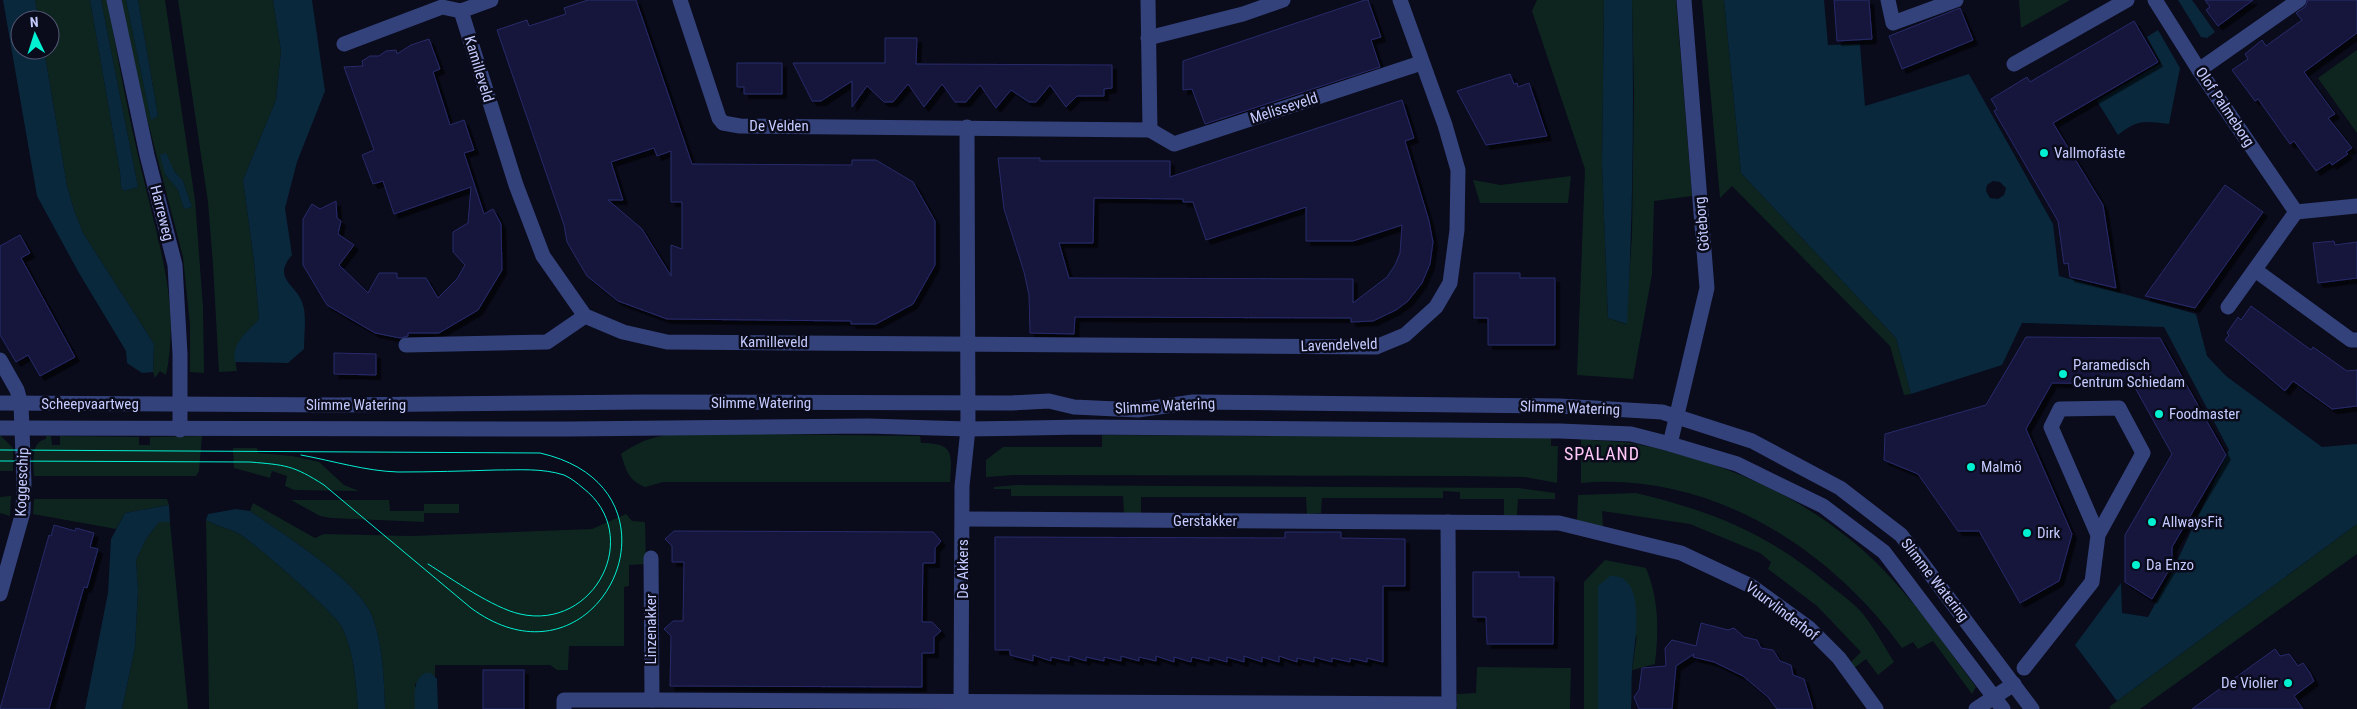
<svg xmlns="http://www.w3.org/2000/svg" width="2357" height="709" viewBox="0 0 2357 709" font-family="'Roboto Condensed',sans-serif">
  <defs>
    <filter id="shadow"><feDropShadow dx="4.5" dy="4.5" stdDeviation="0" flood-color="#0009"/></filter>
  </defs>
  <rect width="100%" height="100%" fill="#0a0b1b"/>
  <g fill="#0e251f" fill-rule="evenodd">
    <path d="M35,0H90L120,172L121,187L124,191L138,187L101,0H107C118,58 128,115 142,172C157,238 181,306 166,375L160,371L155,378L153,372L154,344L83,233L74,210L67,186L44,50H50V20H38Z"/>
    <path d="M121,0H126L151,119L158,116L138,0H165L195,200L203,307L204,373L190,372V325L183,257L136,76ZM174,171L183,181L192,207L184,209L178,190L165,174Z"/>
    <path d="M178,0H273L281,51L276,100L243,180L254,261L259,319C241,340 231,342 237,371L219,372L213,265L208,202Z"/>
    <path d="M1537,0H1604L1602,165L1608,318L1626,324L1632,235L1634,92L1632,0H1676L1692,196L1654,201L1652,274L1633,379L1577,375L1585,169L1532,11Z"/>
    <path d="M1702,0H1724L1741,173L1896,338L1911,394L1904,395L1890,346L1732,186L1720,198Z"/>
    <path d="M2019,0H2070L2021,28Z"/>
    <path d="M2357,50V133L2318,78Z"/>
    <path d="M1571,176L1568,203H1480L1473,180L1501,185Z"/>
    <path d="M684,433L920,436L921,443C954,443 952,453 950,482H663L645,487C628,480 626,470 621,454C643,438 658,436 684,433Z"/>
    <path d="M0,435L13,448V471H0Z"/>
    <path d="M1102,435L1551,438V446H1558L1557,483L1525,477L1460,476L1014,475L986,477V460L1003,447H1102Z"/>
    <path d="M46,436H51L52,445H60V436L139,437V445H150V437L202,436L199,471L196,476H34C34,463 30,442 46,439Z"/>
    <path d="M1581,439C1598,441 1615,441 1631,443C1729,461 1824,504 1892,579C1923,613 1949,650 1976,687L1972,694L1933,641L1918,649L1913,642L1902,648C1829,547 1709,471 1581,483Z"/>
    <path d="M233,448H257L258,453L292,456L319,462L344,485L359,491L294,490L285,486L287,476L272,471L270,478L234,468Z"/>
    <path d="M1016,485L1518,488L1555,493V499H1518L1517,515H1504V499H1460V492L1443,491V498H1322L1321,513L1307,514L1306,497H1141V513H1124L1123,496H1011V489H994V487Z"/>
    <path d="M1636,493C1715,512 1769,534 1832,587C1842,595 1855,604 1863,614C1875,629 1884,646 1894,662L1878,675L1866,659L1854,668L1851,662L1861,652L1817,606L1768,569L1771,562L1760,553L1690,524L1602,511L1603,527L1577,522L1578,495Z"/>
    <path d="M11,496L10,516L0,513V497Z"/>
    <path d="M34,499H167L169,505L125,513L116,529L33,514Z"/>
    <path d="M291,500H389L390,511H424V504H459V513H424V522L331,518L320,516Z"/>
    <path d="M253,503L315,538L324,534L411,536L592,529L626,514L632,521L645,522L646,564L629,565V586L624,587V646H569L568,670H557L550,665H435V677L431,673L415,684V709H385C384,679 383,647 373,618C359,580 283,535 250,511Z"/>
    <path d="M206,520C217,526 229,528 241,535C258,546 334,612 342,627C354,652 356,682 358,709H209Z"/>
    <path d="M159,522H170L188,709H122L135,647L138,591L136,560L146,539Z"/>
    <path d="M2357,524V554L2140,709H2111L2109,707Z"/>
    <path d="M1605,560L1646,568C1659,600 1659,631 1655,664L1632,670L1637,635L1599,709H1584V582Z"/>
    <path d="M1477,667L1571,668L1570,709H1457V694L1476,693Z"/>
  </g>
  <g fill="#09283c" fill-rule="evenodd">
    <path d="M3,0H35L38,20H20V50H44L67,186L74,210L83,233L154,344L153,372L142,373L127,363L126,351L79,273L37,196Z"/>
    <path d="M90,0H101L138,187L124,191L121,187L120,172Z"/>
    <path d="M126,0H138L158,116L151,120Z"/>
    <path d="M273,0H312L325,91L297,162L285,208L292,255C270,281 300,284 304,309C306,321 304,336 304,349L288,363L235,362C231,343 248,332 259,319L254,261L243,180L276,100L281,51Z"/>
    <path d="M1604,0H1632C1634,108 1633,216 1627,324L1608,318L1602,165Z"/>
    <path d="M1724,0H1824L1828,45L1860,44L1865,106L1969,74L2053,224L2059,276L2196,314L2207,356L2226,376L2322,447L2357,444V524L2117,701L2075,645L2121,583L2122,613L2148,617L2171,574L2229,450L2164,327L2022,323L2002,365L1911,394L1896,338L1741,173ZM1993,181L2000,182L2006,188L2004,195L1998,199L1990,198L1986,191L1987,185Z"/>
    <path d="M2178,0H2192L2215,32L2207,38L2201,37Z"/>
    <path d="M2158,30L2180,68L2169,124C2144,121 2138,119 2118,135L2097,101L2161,63L2147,37Z"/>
    <path d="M166,153L174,171L183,181L192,207L184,209L178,190L165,174L160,155Z"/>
    <path d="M169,505L170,522H159L146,539L136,560L138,591L135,647L122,709H85L108,593L111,539L125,513Z"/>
    <path d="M236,509L250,511C283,535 359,580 373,618C383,647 384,679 385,709H358C356,682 354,652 342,627C334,612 258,546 241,535C229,528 217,526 206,520L208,514Z"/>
    <path d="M1610,576C1649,573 1634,647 1632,670C1631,683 1632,696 1631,709H1598V586Z"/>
    <path d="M425,673H431L437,679L438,709H415C415,695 412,681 425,673Z"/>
  </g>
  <g fill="#16173d" stroke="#282a69" fill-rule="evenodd" filter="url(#shadow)">
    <path d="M588,0H636L692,164L852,165V160H876L913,182L935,221V265L913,304L876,324H851V321L667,319L618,301L587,276L567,242L564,225L497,30L527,20L529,26L566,14L564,8ZM654,148L657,156L671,151V202H682V249L671,245V276L642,229L608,200H623L611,162Z"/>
    <path d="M1365,0H1368L1381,37L1371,40L1380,67L1205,124L1192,89L1183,90V61Z"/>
    <path d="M1834,0H1869L1872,39L1837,41Z"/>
    <path d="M2205,0H2253L2218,26L2206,10L2210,7Z"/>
    <path d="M2308,0H2357V33L2304,72L2335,114L2328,118L2352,148L2346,152L2348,154L2332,165L2330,162L2316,171L2294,141L2290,144L2258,99L2255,101L2232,70L2248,59L2245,54L2262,40L2266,46L2302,20L2296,13L2305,7Z"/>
    <path d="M1960,8L1973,40L1902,69L1889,36Z"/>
    <path d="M2134,21L2158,62L2053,123L2103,205L2116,288L2070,277L2068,263L2064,264L2058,221L1994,111L1997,109L1991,99L2027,77L2030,82Z"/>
    <path d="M885,38H917L916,64L1112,65V88L1104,89V96H1077L1066,107L1050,85L1036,102H1029L1011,90L996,108L980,85L966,102H955L942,84L924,107L908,84L893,102H884L867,86L852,107V81L821,101H812L793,63H885Z"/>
    <path d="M429,39L440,69L433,72L450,125L464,120L474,150L464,153L484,214L493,209L501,224L502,270L478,310L439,333H408V336L400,338L375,333L327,305L303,265V219L312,204L320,209L336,201L337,218L341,221L338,234L354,245L339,265L368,293L379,273H397V278H426L438,298L457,279L465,265L453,252V232L468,223L471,187L394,214L383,181L373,184L362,155L374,150L344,67L363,66L362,61L370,56H379L386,51L396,50L397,54L411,45Z"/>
    <path d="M737,63H782V94H744V87H737Z"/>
    <path d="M1510,74L1514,84L1517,83L1518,87L1529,83L1547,136L1486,145L1457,91Z"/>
    <path d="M1402,100L1414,138L1405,141L1429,221L1433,242L1430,264L1422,283L1408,301L1396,310L1373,321L1351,322V318L1075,317L1074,334L1030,333L1029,295L1024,272L1004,209L998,158H1040V161H1170V177ZM1094,198L1183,199V202H1193L1206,240L1306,207V241H1353L1402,225L1400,253L1395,265L1387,277L1353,303V279L1069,278L1059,243H1093Z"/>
    <path d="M2225,185L2263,212L2195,308L2145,296Z"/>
    <path d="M20,235L30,253L21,258L75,357L40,376L28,355L16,362L0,335V246Z"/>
    <path d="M2334,241L2335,245L2357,242V278L2318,283L2313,243Z"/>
    <path d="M1474,273H1520V278H1555V345H1488V318H1474Z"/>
    <path d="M2251,306L2311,350L2313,347L2347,371L2357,370V406L2332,409L2293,381L2285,391L2225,340L2229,335L2227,333L2238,317L2241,320Z"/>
    <path d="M2026,337L2160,338L2226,455L2172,547V565L2152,599L2125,582V535L2172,454L2133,384L2052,383L2026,429L2072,534L2059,581L2020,603L1979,531H1958L1918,474L1884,460L1885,434L1986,405Z"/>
    <path d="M334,353L376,354V375L334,374Z"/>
    <path d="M54,525L75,531L76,528L94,533L90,547L98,549L87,588L84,587L49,709H0L49,535L51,536Z"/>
    <path d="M674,531L933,532L941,541L935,548V563H923L922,622H932L941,631L934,637V653H922V687L670,686L671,636L664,629L673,621H683L684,562H672V546L665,539Z"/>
    <path d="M1285,532H1341V538L1405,539V586H1383V662L1367,658V662L1350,658V662L1332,658V662L1314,657V662L1297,658V662L1279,656V662L1262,657V662L1244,656V662L1227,657V662L1209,657V661L1192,657L1191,662L1174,657V662L1156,656V661L1139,657V661L1121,656V661L1104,657V661L1086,657V661L1069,656V661L1051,657V661L1033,655V661L1010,655V650H995V537L1285,538Z"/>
    <path d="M1473,572H1519V577H1554L1553,644H1487L1486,617H1473Z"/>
    <path d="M1701,623L1728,630L1734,628L1744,637L1757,640L1761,648L1773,650L1780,661L1791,665L1793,675L1804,679L1813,709H1777L1768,697L1743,676L1714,662L1693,657L1694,654L1676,666L1672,709H1639L1634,697L1639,690L1642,668L1666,666L1665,648L1672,640L1696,646Z"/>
    <path d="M2275,649L2280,656L2289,654L2298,666L2303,663L2310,673L2314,681L2294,696L2303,709H2192Z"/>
    <rect x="483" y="670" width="41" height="39"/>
  </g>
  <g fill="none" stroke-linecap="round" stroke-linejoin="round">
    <g stroke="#34427c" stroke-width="15">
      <path d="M114,0L147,155L175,265L180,354V430"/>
      <path d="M680,0L719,118L723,123L740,126L1150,130L1148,0"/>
      <path d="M1888,0L1893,23L1956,0"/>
      <path d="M2155,0L2199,70L2296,212L2228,307"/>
      <path d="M461,11L516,185L543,256L585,316L623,332L667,342L1376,347L1405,335L1436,307L1450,283L1457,230L1458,170L1445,125L1400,0"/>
      <path d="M1148,38L1243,14L1283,0"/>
      <path d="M344,44L442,7L461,11L491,0"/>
      <path d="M2014,64L2127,0"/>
      <path d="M2199,70L2299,0"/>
      <path d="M1150,130L1174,144L1421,63"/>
      <path d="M2296,212L2357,206"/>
      <path d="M2255,270L2351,340H2357"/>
      <path d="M406,345L547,342L585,316"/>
      <path d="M0,360L17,390L21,404L24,482L23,512L0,594"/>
      <path d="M0,403L335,405L645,402L1011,403L1049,401L1074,407L1138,410L1193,402L1559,406L1662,412L1752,441L1840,488L1901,535L2032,709"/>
      <path d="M0,428L570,429L868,426L968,429L1083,427L1560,431L1631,434L1670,444L1737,464L1823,506L1884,552L2003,709"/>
      <path d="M1670,444L1707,288L1684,0"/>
      <path d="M963,519L1559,523L1681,553L1751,586L1809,628L1839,658L1876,709"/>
      <path d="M1448,522L1449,709"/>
      <path d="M651,558L652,700"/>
      <path d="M2024,668L2092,582L2098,535L2143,453L2119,408L2060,409L2051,427L2098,535"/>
      <path d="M564,709V700H652L1449,704"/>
      <path d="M961,709L962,486L968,429L967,127"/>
      <path d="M1976,709L2014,684"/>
    </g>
    <g stroke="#00f0d2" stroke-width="1">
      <path d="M0,450L540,453C699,489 599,702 471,608L324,485C293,465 285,465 250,462L0,461"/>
      <path d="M301,455C334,461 365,471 398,472C431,472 464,471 496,470C519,470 542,468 564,475C571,478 577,483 583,488C644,535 595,631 520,614C493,608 452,579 428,564"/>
    </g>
  </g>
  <g fill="#00f0d2" stroke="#0a0b1b" stroke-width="2">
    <circle cx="2044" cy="153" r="5"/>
    <circle cx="2063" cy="374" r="5"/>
    <circle cx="2159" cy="414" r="5"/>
    <circle cx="1971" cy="467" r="5"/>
    <circle cx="2152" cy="522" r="5"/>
    <circle cx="2027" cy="533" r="5"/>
    <circle cx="2136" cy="565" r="5"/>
    <circle cx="2288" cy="683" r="5"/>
  </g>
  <g text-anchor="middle" stroke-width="5" stroke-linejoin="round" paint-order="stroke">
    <g font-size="15" fill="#c5cbff" stroke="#0a0b1b">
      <text transform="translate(479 69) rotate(73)" y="5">Kamilleveld</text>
      <text transform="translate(2225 107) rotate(56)" y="5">Olof Palmeborg</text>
      <text transform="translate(1284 108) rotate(-18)" y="5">Melisseveld</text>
      <text x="779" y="131">De Velden</text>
      <text transform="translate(162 213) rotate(76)" y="5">Harreweg</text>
      <text transform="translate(1702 224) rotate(-95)" y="5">Göteborg</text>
      <text x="774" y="347">Kamilleveld</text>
      <text transform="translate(1339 345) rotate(-2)" y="5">Lavendelveld</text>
      <text x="761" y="408">Slimme Watering</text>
      <text x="90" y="409">Scheepvaartweg</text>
      <text x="356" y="410">Slimme Watering</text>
      <text transform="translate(1165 406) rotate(-3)" y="5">Slimme Watering</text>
      <text transform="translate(1570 408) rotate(2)" y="5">Slimme Watering</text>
      <text transform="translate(22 482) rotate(-88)" y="5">Koggeschip</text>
      <text x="1205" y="526">Gerstakker</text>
      <text transform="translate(963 569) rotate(-90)" y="5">De Akkers</text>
      <text transform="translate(1935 580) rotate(52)" y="5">Slimme Watering</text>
      <text transform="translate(1782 611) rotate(37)" y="5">Vuurvlinderhof</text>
      <text transform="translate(651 629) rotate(-90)" y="5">Linzenakker</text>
    </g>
    <g font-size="15" fill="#c5cbff" stroke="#0a0b1b" text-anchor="start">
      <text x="2054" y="158">Vallmofäste</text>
      <text x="2073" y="370">Paramedisch<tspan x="2073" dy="17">Centrum Schiedam</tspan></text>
      <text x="2169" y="419">Foodmaster</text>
      <text x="1981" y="472">Malmö</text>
      <text x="2162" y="527">AllwaysFit</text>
      <text x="2037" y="538">Dirk</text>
      <text x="2146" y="570">Da Enzo</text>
      <text x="2278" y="688" text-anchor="end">De Violier</text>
    </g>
    <g font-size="18" letter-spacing="1" fill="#ffc7f7" stroke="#0a0b1b">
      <text x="1602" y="460">SPALAND</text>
    </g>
  </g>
  <g transform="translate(35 35) rotate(356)"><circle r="24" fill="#0a0b1b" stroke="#555876"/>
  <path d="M0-4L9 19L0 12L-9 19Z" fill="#00f0d2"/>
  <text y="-8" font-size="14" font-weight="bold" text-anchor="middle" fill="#c5cbff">N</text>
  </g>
</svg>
